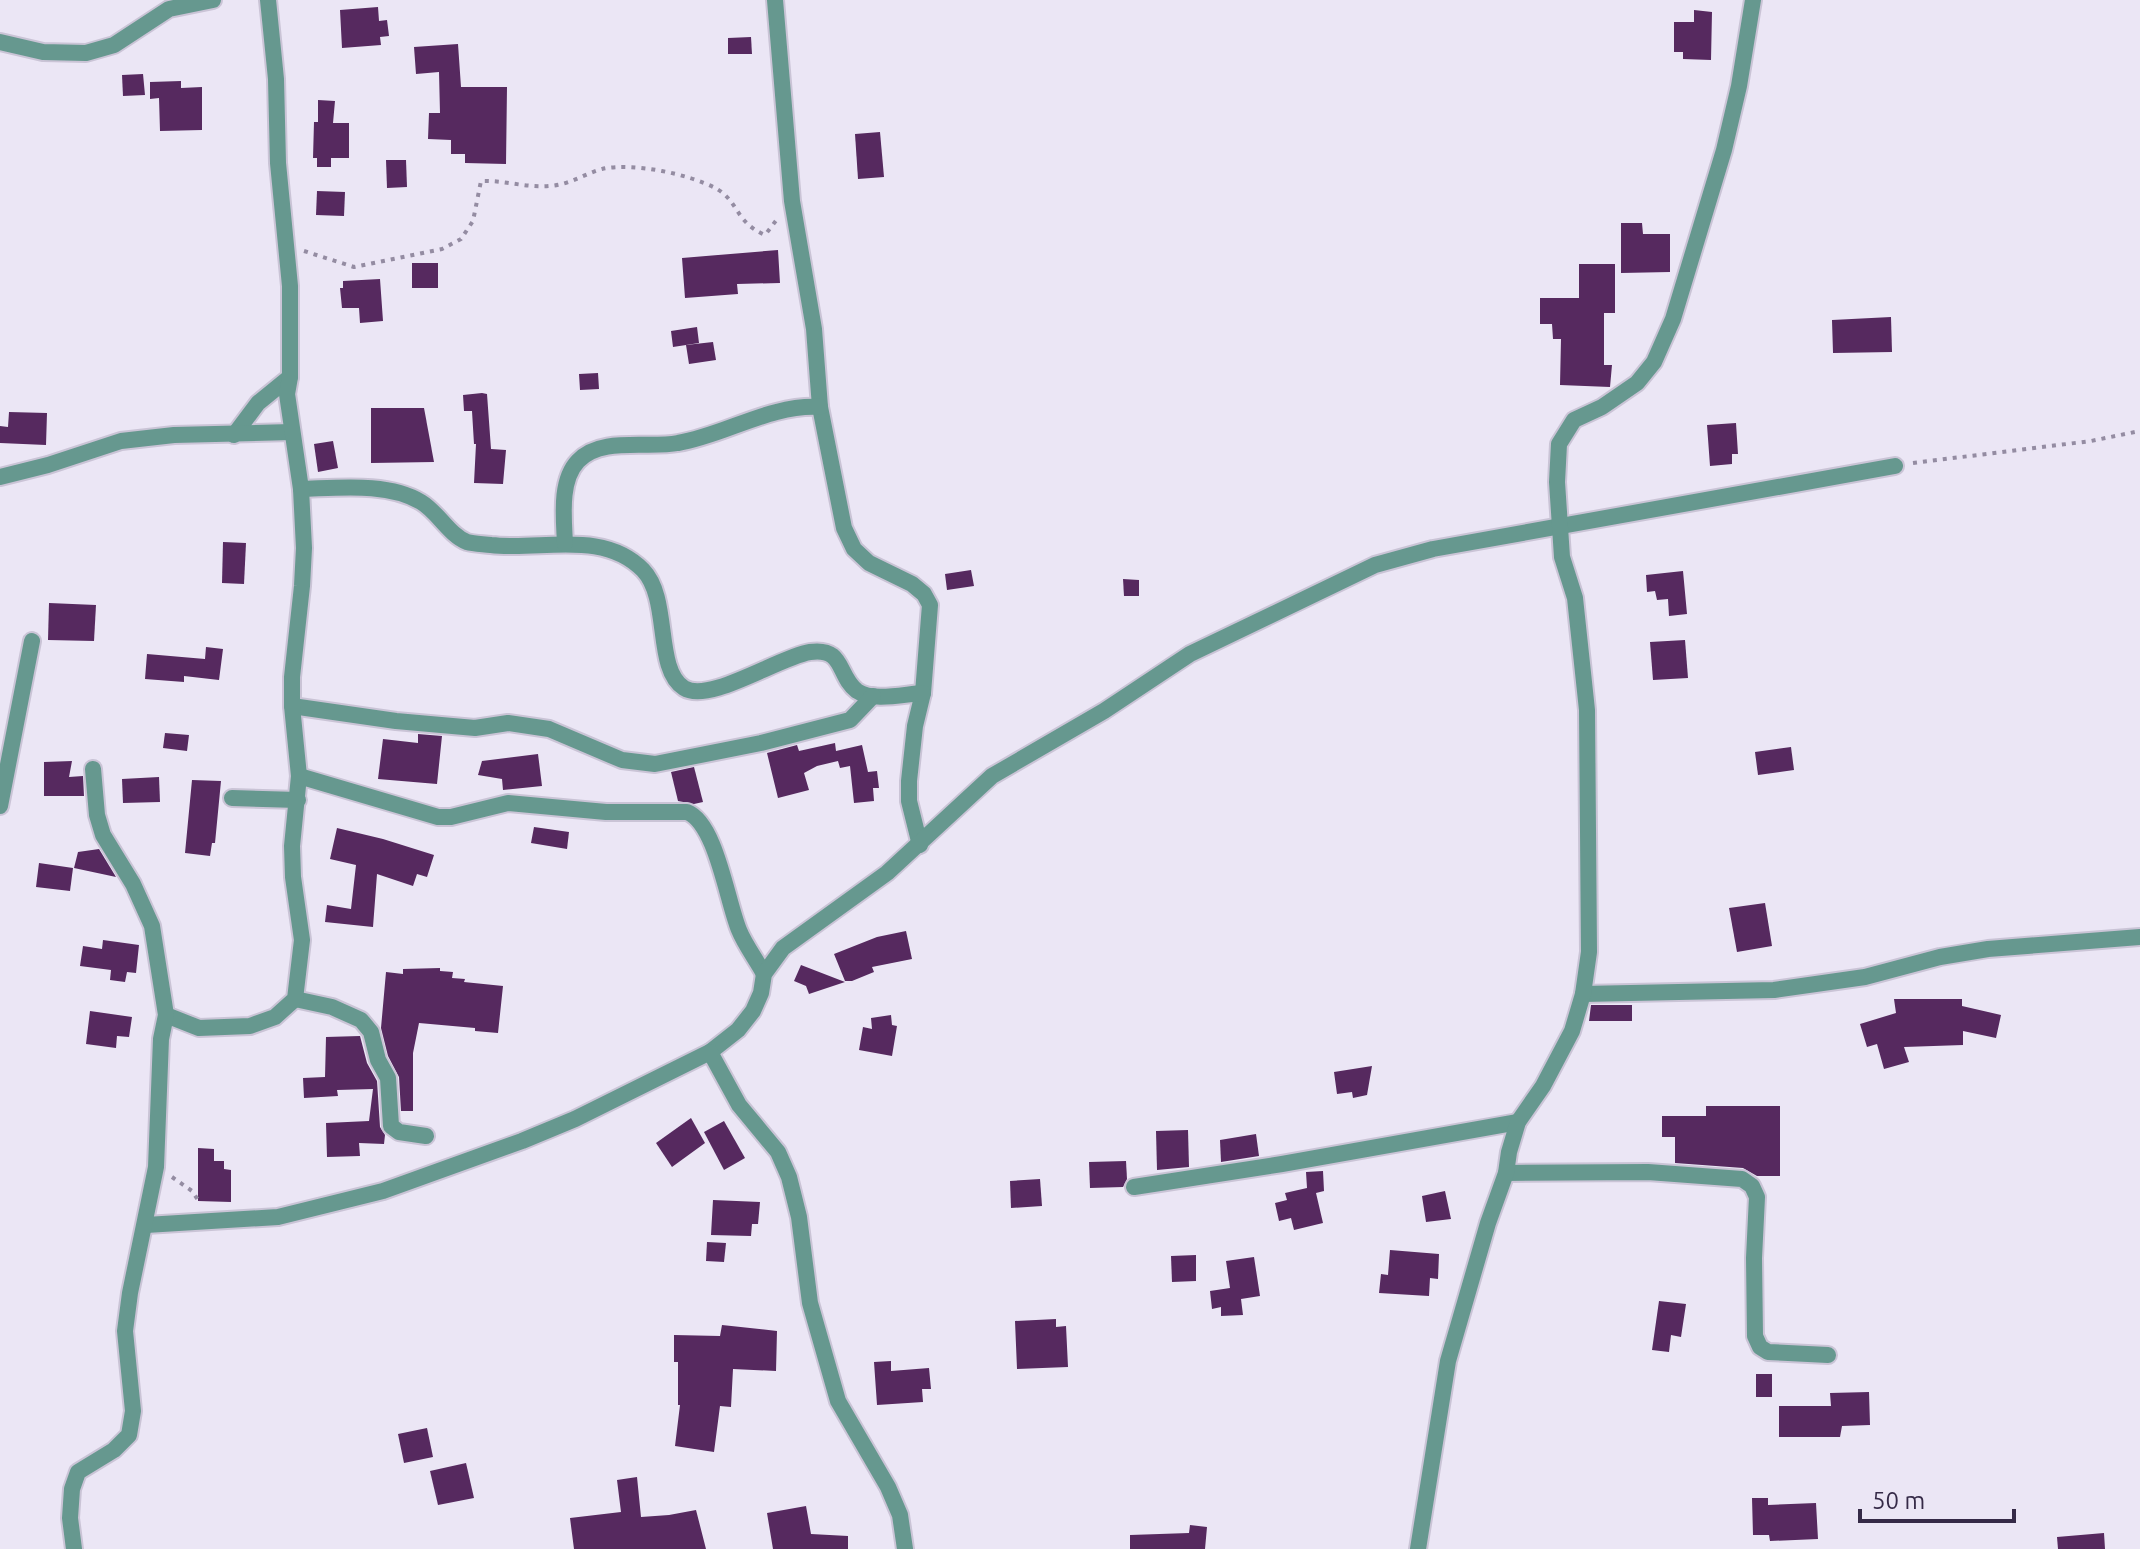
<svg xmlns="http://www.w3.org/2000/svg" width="2140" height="1549" viewBox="0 0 2140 1549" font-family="Ubuntu,sans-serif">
  <rect width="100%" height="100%" fill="#ebe6f5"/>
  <g fill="#56295f">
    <path d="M378,7L379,21L387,20L389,36L380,37L381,45L342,48L340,10Z"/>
    <path d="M1694,10L1712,12L1711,60L1683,59V52H1674V22H1694Z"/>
    <path d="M751,37L752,54H728V38Z"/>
    <path d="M458,44L461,87H507L506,164L465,163V154H451V140L428,139L429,113H440L439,72L416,74L414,47Z"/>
    <path d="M143,74L145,95L123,96L122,75Z"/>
    <path d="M181,81V88L202,87V130L160,131L159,98L150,99V82Z"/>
    <path d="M318,100L335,101L333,123H349V158H331V167H317V158H313L314,122H318Z"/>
    <path d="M880,132L884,177L858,179L855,134Z"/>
    <path d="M386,160H406L407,187L387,188Z"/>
    <path d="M317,191L345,192L344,216L316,215Z"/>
    <path d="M1621,223H1642L1643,234H1670V272L1621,273Z"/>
    <path d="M778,250L780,283L737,284L738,294L685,298L682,258Z"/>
    <rect x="412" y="263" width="26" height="25"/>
    <path d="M1579,264H1615V313H1604V365H1612L1610,387L1560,385L1561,339H1553L1552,324H1540V298H1579Z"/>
    <path d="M380,279L383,321L360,323L359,308H342L340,288H343V281Z"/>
    <path d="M1891,317L1892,352L1833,353L1832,320Z"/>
    <path d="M697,327L699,343L673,347L671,331Z"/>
    <path d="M713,342L716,360L689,364L686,345Z"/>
    <path d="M598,373L599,389L580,390L579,374Z"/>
    <path d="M482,393L487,394L491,449L506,450L503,484L474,483L476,444H474L472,411H464L463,395Z"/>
    <path d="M371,408H424L434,462L371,463Z"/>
    <path d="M9,412L47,413L46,445L0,443V426L8,427Z"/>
    <path d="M1736,423L1738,454H1732V464L1710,466L1707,425Z"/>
    <path d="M333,441L338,468L318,472L314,444Z"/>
    <path d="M223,542L246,543L244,584L222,583Z"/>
    <path d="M971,570L974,586L947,590L945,574Z"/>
    <path d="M1683,571L1687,614L1669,616L1668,599L1657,600L1655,591L1647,592L1646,575Z"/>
    <path d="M1123,579L1139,580V596H1124Z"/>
    <path d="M49,603L96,605L94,641L48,640Z"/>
    <path d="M1685,640L1688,678L1653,680L1650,642Z"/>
    <path d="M206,647L223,649L219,680L184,676V682L145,679L147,654L205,659Z"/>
    <path d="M165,733L189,735L187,751L163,748Z"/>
    <path d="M418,734L442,736L437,784L378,779L383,739L418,743Z"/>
    <path d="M835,743L836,751L862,745L868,772L877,771L879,788H873L874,801L854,803L850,766L840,768L838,761L817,766L804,773L809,790L778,798L767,753L797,745L799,751Z"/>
    <path d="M1791,747L1794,770L1758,775L1755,752Z"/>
    <path d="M538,754L542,786L503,790L502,779L478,775L482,761Z"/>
    <path d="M72,761L69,777L83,776L84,796H44V762Z"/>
    <path d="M694,767L703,802L694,804L678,801L671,772Z"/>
    <path d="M159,777L160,802L123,803L122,779Z"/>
    <path d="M192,780L221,781L215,843H212L210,856L185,853Z"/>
    <path d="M534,827L569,832L567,849L531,843Z"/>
    <path d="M337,828L383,839L434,855L427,877L417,874L413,886L377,874L373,927L325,922L327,905L351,909L356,865L330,859Z"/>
    <path d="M99,849L116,877L74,868L78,852Z"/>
    <path d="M39,863L73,868L70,891L36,887Z"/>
    <path d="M1765,903L1772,946L1737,952L1729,908Z"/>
    <path d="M906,931L912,959L872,967L874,972L852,981H845L834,954L877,937Z"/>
    <path d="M103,940L139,945L136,973L127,972L125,982L110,980L111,970L80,966L83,946L102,949Z"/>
    <path d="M801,965L845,982L809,994L806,986L794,981Z"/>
    <path d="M440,968V971L453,972L452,978L465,979L464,982L503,986L498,1033L475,1031V1028L419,1023L413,1053V1111H401L399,1077L388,1056L381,1028L386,972L403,974V969Z"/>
    <path d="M1894,999H1962V1006L2001,1015L1996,1038L1963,1031V1045L1904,1047L1909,1062L1884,1069L1877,1044L1867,1047L1860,1024L1896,1013Z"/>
    <path d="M1591,1005H1632V1021H1589Z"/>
    <path d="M90,1011L132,1017L129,1037L117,1036L116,1048L86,1044Z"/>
    <path d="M891,1015L892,1025L897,1026L892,1056L859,1050L863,1027L872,1029L871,1018Z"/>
    <path d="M360,1036L367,1063L377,1081L380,1127L385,1135L384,1144L359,1143L360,1156L327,1157L326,1123L369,1121L373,1089L337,1090L338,1096L304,1098L303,1078L325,1077L326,1037Z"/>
    <path d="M1372,1066L1367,1095L1353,1098L1352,1092L1337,1094L1334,1072Z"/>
    <path d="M1706,1106H1780V1176H1757L1743,1168L1675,1163V1137H1662V1116H1706Z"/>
    <path d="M691,1118L705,1143L672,1167L656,1143Z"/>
    <path d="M724,1121L745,1158L724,1170L704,1132Z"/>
    <path d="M1188,1130L1189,1167L1157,1170L1156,1131Z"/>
    <path d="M1256,1134L1259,1156L1221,1162L1220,1140Z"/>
    <path d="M198,1148L214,1149V1161H224V1169L231,1170V1202L198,1201Z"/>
    <path d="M1126,1161L1127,1179L1123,1187L1090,1188L1089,1162Z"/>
    <path d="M1323,1171L1324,1191L1316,1193L1323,1223L1294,1230L1291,1218L1279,1221L1275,1203L1287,1200L1285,1193L1307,1188L1306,1172Z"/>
    <path d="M1040,1179L1042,1206L1011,1208L1010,1181Z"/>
    <path d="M1445,1191L1451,1219L1426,1222L1422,1196Z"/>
    <path d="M713,1200L760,1202L758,1224H752L751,1236L711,1235Z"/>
    <path d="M707,1242L726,1243L724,1262L706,1261Z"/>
    <path d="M1390,1250L1439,1254L1438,1279L1430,1278L1429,1296L1379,1293L1381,1274L1388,1275Z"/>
    <path d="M1196,1255V1281L1172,1282L1171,1256Z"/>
    <path d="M1254,1257L1260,1296L1241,1299L1243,1315L1221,1316V1307L1212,1309L1210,1291L1230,1288L1226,1261Z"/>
    <path d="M1659,1301L1686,1304L1681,1337L1671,1335L1669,1352L1652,1350Z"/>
    <path d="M1056,1319V1327L1066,1326L1068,1367L1017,1369L1015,1321Z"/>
    <path d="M722,1325L777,1331L776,1371L733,1369L731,1407L720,1406L714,1452L675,1446L680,1405H678V1362H674V1335L720,1336Z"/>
    <path d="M891,1361V1371L929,1368L931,1389H922L923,1402L877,1405L874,1362Z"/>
    <rect x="1756" y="1374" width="16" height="23"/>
    <path d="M1869,1392L1870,1425L1842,1426L1840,1437H1779V1406H1831L1830,1393Z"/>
    <path d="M427,1428L433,1457L404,1463L398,1434Z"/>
    <path d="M466,1463L474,1498L438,1505L430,1471Z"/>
    <path d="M637,1477L641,1517L669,1515L696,1510L706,1549H574L570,1518L621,1512L617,1480Z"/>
    <path d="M1752,1498H1768V1505L1816,1503L1818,1539L1770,1541L1769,1535H1753Z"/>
    <path d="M806,1506L811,1534L848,1536V1549H773L767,1513Z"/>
    <path d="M1190,1525L1207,1527L1205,1549H1130V1535L1189,1533Z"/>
    <path d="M2104,1533L2105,1549H2058L2057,1537Z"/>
  </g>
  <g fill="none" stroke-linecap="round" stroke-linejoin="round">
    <defs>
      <g id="minor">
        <path d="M775,0L792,201L814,329L820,407L844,528L854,549L869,563L912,584L924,594L930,605L923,693L915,726L909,781V801L920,845"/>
        <path d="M0,42L43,52L86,53L114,45L169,9L213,0"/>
        <path d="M234,435L258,403L290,377"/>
        <path d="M0,477L48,465L121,441L174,435L292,432"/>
        <path d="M301,489C338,488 388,482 421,502C438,512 449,535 467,542C474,544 484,544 491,545C541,551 603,529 643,570C671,599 654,669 684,688C709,704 779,657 810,652C845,647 837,676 857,691C873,702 904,694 923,693"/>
        <path d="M565,544C564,519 559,481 578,461C601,436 648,449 678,443C726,435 770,404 820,407"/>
        <path d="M292,706L396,721L475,728L508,723L549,729L622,760L655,764L761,743L850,720L873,696"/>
        <path d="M299,776L438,817H451L508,803L606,812H687C716,823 727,901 739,930C745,945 756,959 764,974"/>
        <path d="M232,798L298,800"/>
        <path d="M0,806L32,641"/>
        <path d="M1583,994L1774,990L1865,977L1940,957L1988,949L2140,937"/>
        <path d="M295,999L332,1007L361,1020L371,1032L378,1060L388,1078L391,1126L399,1132L426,1136"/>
        <path d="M166,1015L199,1028L250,1026L275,1017L295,999L302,940L293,877L292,846L299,776L292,706V677L302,586L304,548L301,489L287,394L290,377V286L278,163L276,79L268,0"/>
        <path d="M710,1052L738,1030L753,1011L761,993L764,974L783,948L887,873L992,776L1104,711L1190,654L1375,565L1433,549L1895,466"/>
        <path d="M1506,1173L1648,1172L1742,1179L1752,1186L1757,1197L1754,1258L1755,1336L1760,1347L1768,1352L1828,1355"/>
        <path d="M1134,1187L1282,1164L1518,1122"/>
        <path d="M146,1225L278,1217L383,1191L522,1141L575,1119L710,1052L739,1105L778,1152L789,1177L799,1217L810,1303L838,1401L888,1487L900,1515L905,1549"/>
        <path d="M74,1549L70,1518L72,1489L78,1472L114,1450L129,1435L133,1411L125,1331L130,1293L156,1167L161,1039L166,1015L152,926L133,884L103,835L97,815L93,769"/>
        <path d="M1418,1549L1448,1361L1488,1223L1506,1173L1509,1152L1518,1122L1543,1086L1572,1031L1583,994L1589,952L1587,710L1575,598L1562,557L1557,482L1559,444L1574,420L1602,407L1637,383L1654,362L1673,319L1724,150L1739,86L1753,0"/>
      </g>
    </defs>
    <use href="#minor" stroke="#cac4d6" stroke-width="20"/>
    <g stroke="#948ca2" stroke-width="4" stroke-dasharray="4 6" stroke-linecap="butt">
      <path d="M304,251L354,267L442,249L461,239L473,221L481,181C504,180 526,188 549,186C569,185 584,174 602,169C632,162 690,174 717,189C739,202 735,222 765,235L778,218"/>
      <path d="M1913,463L2091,441L2140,431"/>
      <path d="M172,1177L192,1191L200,1203"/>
    </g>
    <use href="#minor" stroke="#66988f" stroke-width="16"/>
  </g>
  <path d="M1860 1509v12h154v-12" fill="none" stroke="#352a47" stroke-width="4"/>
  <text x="1872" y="1509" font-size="24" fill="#352a47" stroke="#ebe6f5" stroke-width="6" paint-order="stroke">50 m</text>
</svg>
